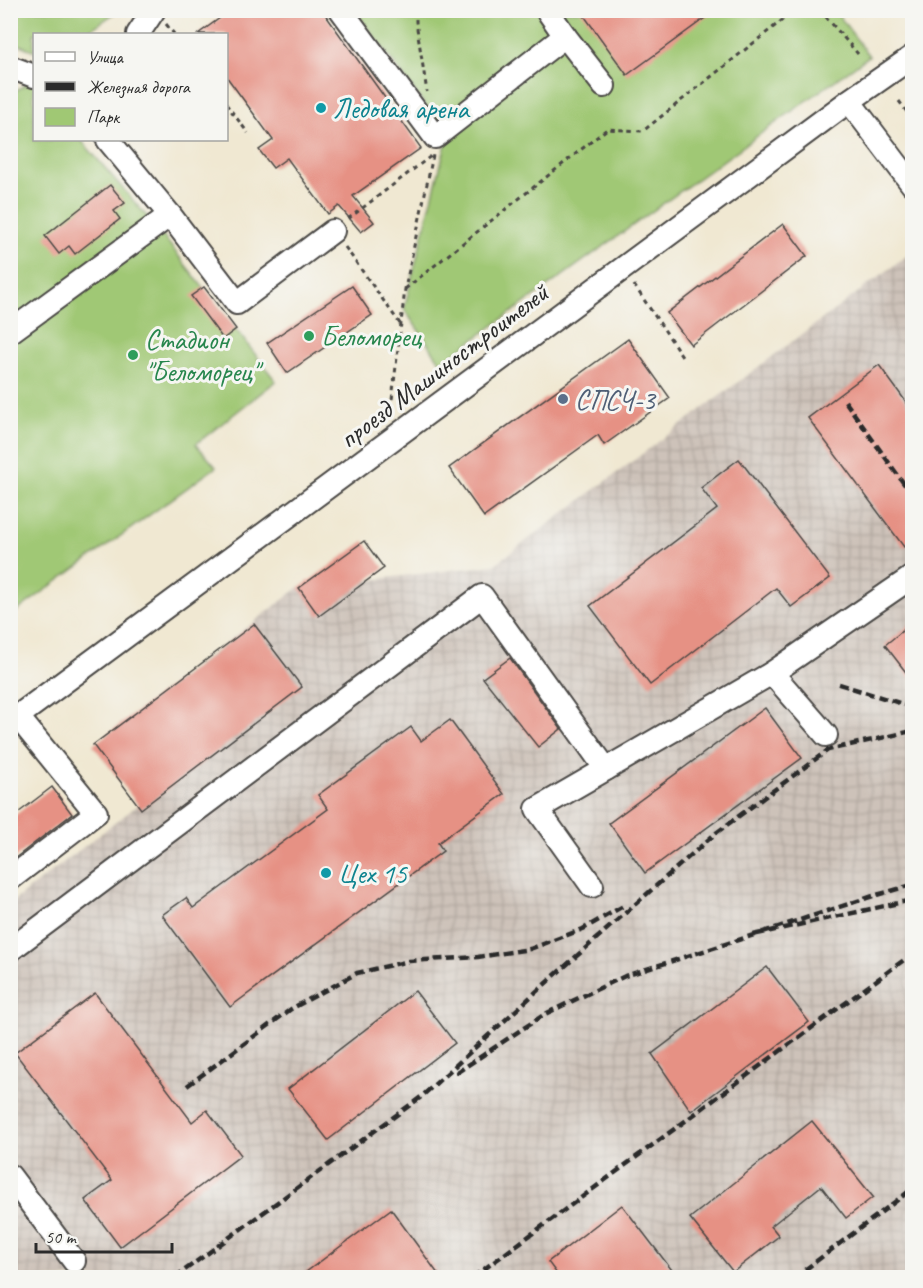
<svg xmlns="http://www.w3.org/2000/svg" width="923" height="1288" viewBox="0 0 923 1288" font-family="Caveat,sans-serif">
  <defs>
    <pattern id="industrial-grid" width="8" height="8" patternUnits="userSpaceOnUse" patternTransform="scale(1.5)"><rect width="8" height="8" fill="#cdc2b9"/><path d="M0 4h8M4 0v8" fill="none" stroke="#b0a79f"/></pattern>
  </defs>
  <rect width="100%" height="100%" fill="#f6f6f2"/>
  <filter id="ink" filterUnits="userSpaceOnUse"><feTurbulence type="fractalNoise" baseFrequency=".0167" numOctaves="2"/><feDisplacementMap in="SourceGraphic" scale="12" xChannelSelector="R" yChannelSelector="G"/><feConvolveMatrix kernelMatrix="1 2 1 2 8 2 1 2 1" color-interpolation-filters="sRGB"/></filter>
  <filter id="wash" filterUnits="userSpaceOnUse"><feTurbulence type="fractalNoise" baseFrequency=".008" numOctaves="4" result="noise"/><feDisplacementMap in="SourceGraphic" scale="24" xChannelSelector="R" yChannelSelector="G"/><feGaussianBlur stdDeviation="1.35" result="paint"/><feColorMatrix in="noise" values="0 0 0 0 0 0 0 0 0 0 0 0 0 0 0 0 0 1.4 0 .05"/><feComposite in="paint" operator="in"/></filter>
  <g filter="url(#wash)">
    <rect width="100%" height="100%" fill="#f0e8d2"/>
    <path fill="url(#industrial-grid)" d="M912,252V1277L11,1278V903L138,805L93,745L301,586L320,611L369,580L494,565Z"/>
    <g fill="#a0c874" stroke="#667a50" stroke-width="1.5">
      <path d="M10,11L11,10L118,11L84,34H34V51L11,41Z"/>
      <path d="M355,11H840L837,13L869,56L441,363L404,309L448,136Z"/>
      <path d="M31,81L34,85V140H81L156,227L276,381L196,444L216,467L11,615L10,94Z"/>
    </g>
    <g id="blocks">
      <g fill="#e69184">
        <path d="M231,10H322L421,148L353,196L374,222L361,232L339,206L328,214L287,158L273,168L259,150L273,140L226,76V34H198Z"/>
        <path d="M580,10H716L627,75Z"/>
        <path d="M110,185L125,203L114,211L120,219L75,254L69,246L59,254L45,236Z"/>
        <path d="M783,224L807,256L691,345L667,313Z"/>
        <path d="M352,286L372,315L287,373L267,343Z"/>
        <path d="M204,287L236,329L223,339L191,296Z"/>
        <path d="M628,339L670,398L604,445L598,435L484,517L449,468Z"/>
        <path d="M879,365L912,410V541L904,547L808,418Z"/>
        <path d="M739,459L830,578L791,607L776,588L650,685L590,606L717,509L701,488Z"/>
        <path d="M364,541L384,568L319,616L299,588Z"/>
        <path d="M912,623V680L885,645Z"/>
        <path d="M254,624L302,687L141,809L93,745Z"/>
        <path d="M510,658L561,729L538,747L483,678Z"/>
        <path d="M765,708L802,758L645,873L609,823Z"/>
        <path d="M450,720L504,794L438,843L443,851L230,1007L162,915L186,898L193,908L328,809L318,795L411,727L421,741Z"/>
        <path d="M52,787L72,814L10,862V819Z"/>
        <path d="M767,967L809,1022L691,1111L652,1054Z"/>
        <path d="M415,991L455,1043L328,1140L288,1089Z"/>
        <path d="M95,993L192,1122L207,1110L241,1155L120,1247L85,1200L112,1180L15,1053Z"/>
        <path d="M812,1121L873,1197L846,1218L821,1186L771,1226L779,1236L733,1272L690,1218Z"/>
        <path d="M622,1205L678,1278H560L548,1262Z"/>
        <path d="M391,1209L441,1278H298Z"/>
      </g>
    </g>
  </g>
  <g filter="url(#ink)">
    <use href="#blocks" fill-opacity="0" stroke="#494744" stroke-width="1.5"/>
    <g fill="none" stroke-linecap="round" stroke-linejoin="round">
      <defs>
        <g id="minor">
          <path d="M341,10L435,137L565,36L547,10"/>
          <path d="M138,34L154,10"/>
          <path d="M565,36L604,86"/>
          <path d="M10,67L34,76"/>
          <path d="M849,101L912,184"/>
          <path d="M108,140L170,215L237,303L333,231"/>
          <path d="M10,332L170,215"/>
          <path d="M10,722L849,101L912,57"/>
          <path d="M826,735L772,673L912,577"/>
          <path d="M10,879L96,813L18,717"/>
          <path d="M592,886L537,809L772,673"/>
          <path d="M10,950L482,596L606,769"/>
          <path d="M10,1176L74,1261"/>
        </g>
      </defs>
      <use href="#minor" stroke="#494744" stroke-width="26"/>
      <g stroke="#494744" stroke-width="3" stroke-dasharray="4.5 4.5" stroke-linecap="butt">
        <path d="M416,10V22L427,92"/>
        <path d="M820,10L858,54"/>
        <path d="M166,24L174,34"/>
        <path d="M899,101L912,119"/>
        <path d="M226,104L248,133"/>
        <path d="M348,219L431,156"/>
        <path d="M345,247L401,325"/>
        <path d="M634,285L682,356"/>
        <path d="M405,289L607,129L643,131L795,10"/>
        <path d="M390,417L405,289L433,155"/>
      </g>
      <use href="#minor" stroke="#fff" stroke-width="22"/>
      <g stroke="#2b2b2b" stroke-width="4.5" stroke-dasharray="9 4.5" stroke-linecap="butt">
        <path d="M845,401L912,495"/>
        <path d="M839,684L912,707"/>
        <path d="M912,885L873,896L757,934L912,900"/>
        <path d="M456,1073L545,1014L625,976L757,934"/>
        <path d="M187,1086L291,1009L357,973L409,961L478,957L530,949L583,929L625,905"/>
        <path d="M174,1278L421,1097L537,991L716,833L828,750L912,731"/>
        <path d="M472,1278L912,954"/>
        <path d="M794,1278L912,1189"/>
      </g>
    </g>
  </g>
  <g fill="#0f9aa8" stroke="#f6f6f2" stroke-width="2">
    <circle cx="321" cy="108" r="6"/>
    <circle cx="326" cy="873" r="6"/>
  </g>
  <g fill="#2e9e5b" stroke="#f6f6f2" stroke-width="2">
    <circle cx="309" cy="336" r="6"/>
    <circle cx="133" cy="355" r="6"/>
  </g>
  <circle fill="#5c6f8a" stroke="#f6f6f2" stroke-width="2" cx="563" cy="399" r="6"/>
  <g text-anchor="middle" stroke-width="6" stroke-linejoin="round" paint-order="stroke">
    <g font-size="28" fill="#0d838f" stroke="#f6f6f2" text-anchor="start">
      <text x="333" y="118">Ледовая арена</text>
      <text x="338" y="883">Цех 15</text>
    </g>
    <g font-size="28" fill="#27864d" stroke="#f6f6f2" text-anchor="start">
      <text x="321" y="346">Беломорец</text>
      <text x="145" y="349">Стадион<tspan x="145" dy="32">"Беломорец"</tspan></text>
    </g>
    <g font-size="28" fill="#2b2b2b" stroke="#f6f6f2">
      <text transform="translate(443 365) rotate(-37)" y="10">проезд Машиностроителей</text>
    </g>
    <g font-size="28" fill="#4e5e75" stroke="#f6f6f2" text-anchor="start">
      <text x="575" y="409">СПСЧ-3</text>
    </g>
  </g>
  <rect width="923" height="1288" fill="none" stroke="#f6f6f2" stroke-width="36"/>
  <rect x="33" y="33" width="195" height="108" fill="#f6f6f2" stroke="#a5a5a2" stroke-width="1.5"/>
  <rect x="45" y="52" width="30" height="9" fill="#ffffff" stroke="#a5a5a2" stroke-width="1.5"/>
  <text x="87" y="63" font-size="18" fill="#2b2b2b">Улица</text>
  <rect x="45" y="82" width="30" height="9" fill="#2b2b2b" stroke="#a5a5a2" stroke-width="1.5"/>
  <text x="87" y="93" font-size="18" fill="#2b2b2b">Железная дорога</text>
  <rect x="45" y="108" width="30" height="18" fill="#a0c874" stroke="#a5a5a2" stroke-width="1.5"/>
  <text x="87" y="123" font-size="18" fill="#2b2b2b">Парк</text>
  <path d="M36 1243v9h136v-9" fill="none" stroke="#2b2b2b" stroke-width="3"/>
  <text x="45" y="1243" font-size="18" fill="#2b2b2b" stroke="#f6f6f2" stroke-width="4.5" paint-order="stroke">50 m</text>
</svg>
